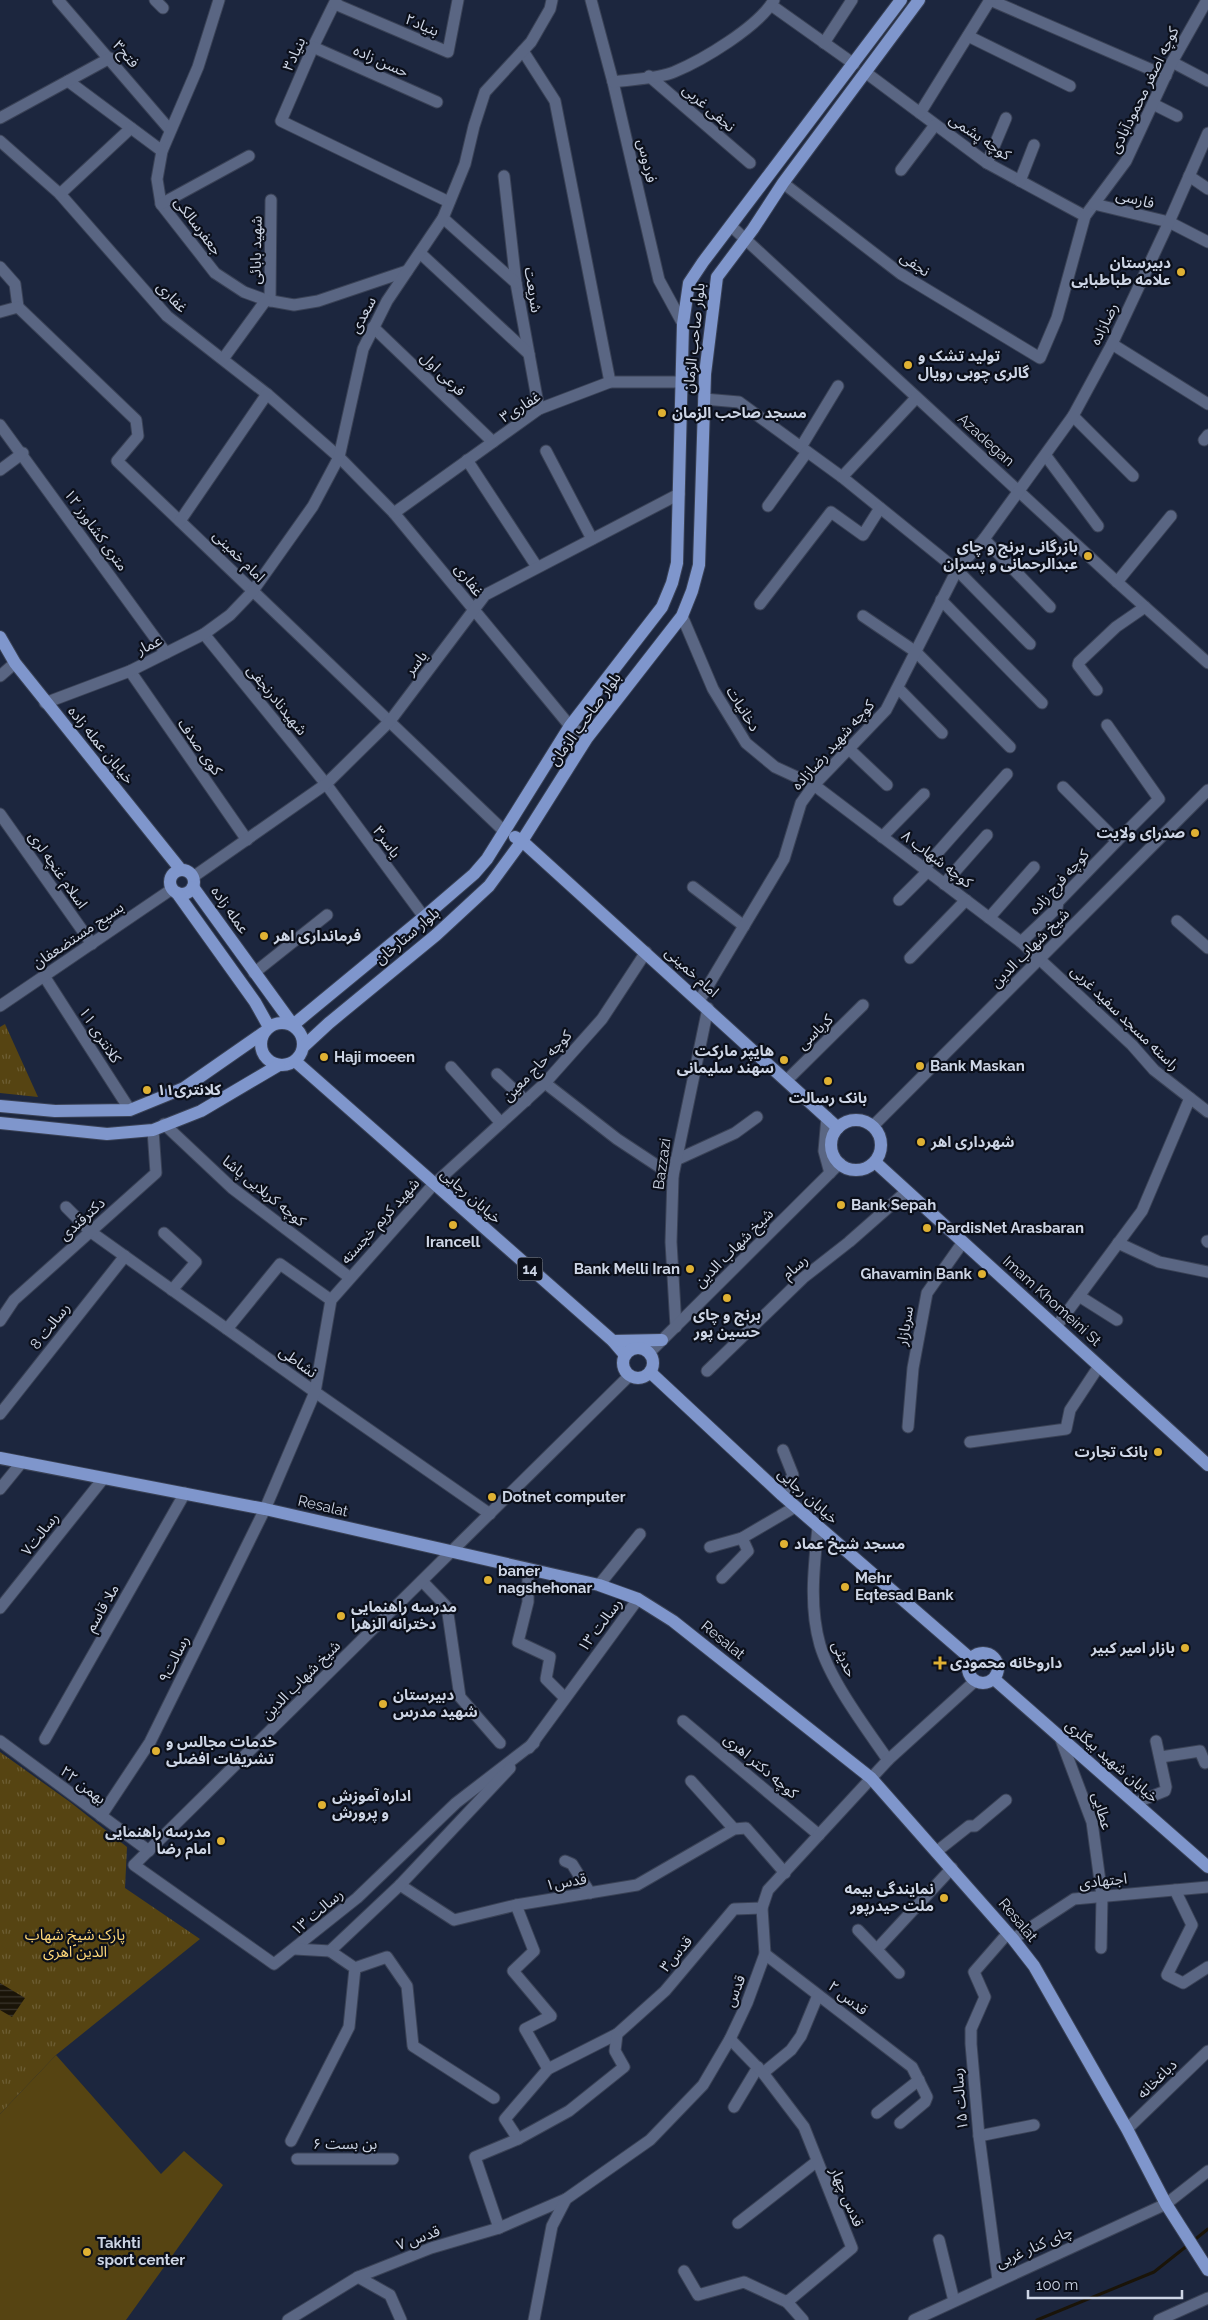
<svg xmlns="http://www.w3.org/2000/svg" width="1208" height="2320" viewBox="0 0 1208 2320" font-family="Raleway,'Noto Sans Arabic',sans-serif">
  <defs>
    <pattern id="park-tufts" width="24" height="20" patternUnits="userSpaceOnUse" patternTransform="scale(1.25)"><rect width="24" height="20" fill="#564412"/><path d="M3 7l-1-3M5 7V3M7 7l1-3M15 17l-1-3M17 17v-4M19 17l1-3" fill="none" stroke="#6d5e34"/></pattern>
    <pattern id="water-rules" width="6" height="5" patternUnits="userSpaceOnUse" patternTransform="scale(1.25)"><rect width="6" height="5" fill="#1a1408"/><path d="M0 2.5h6" fill="none" stroke="#3a352c"/></pattern>
  </defs>
  <rect width="100%" height="100%" fill="#1c263e"/>
  <g fill="url(#park-tufts)">
    <path d="M5,1024L38,1097L0,1093V1027Z"/>
    <path d="M0,1752L70,1802L127,1847L125,1888L200,1939L56,2055L0,2114Z"/>
  </g>
  <path fill="#564412" d="M56,2055L161,2174L184,2151L223,2185L126,2320H0V2114Z"/>
  <path fill="url(#water-rules)" d="M0,1983L25,1998L12,2017L0,2010Z"/>
  <g fill="none" stroke-linecap="round" stroke-linejoin="round">
    <g stroke="#1a1408" stroke-width="3">
      <path d="M1193,2241L1208,2229"/>
      <path d="M1037,2320L1154,2272L1188,2245"/>
    </g>
    <defs>
      <g id="minor">
        <path d="M58,0L170,130"/>
        <path d="M155,0L163,8"/>
        <path d="M219,0L198,67L162,151L157,179L161,204L215,273L244,292L266,300L294,305L318,301L407,271"/>
        <path d="M336,0L313,47L281,121L449,202"/>
        <path d="M591,0L613,82L659,280L683,324"/>
        <path d="M990,0L1166,76"/>
        <path d="M335,4L448,52L458,0"/>
        <path d="M771,5L854,64"/>
        <path d="M968,36L1070,86"/>
        <path d="M824,43L852,0"/>
        <path d="M313,47L437,102"/>
        <path d="M523,51L555,101L610,382"/>
        <path d="M1172,62L1208,81"/>
        <path d="M865,72L987,163L1085,216"/>
        <path d="M649,76L750,163"/>
        <path d="M68,81L162,151"/>
        <path d="M613,82C631,79 658,79 674,72C703,60 758,27 774,0"/>
        <path d="M1153,104L1177,116"/>
        <path d="M920,113L990,0"/>
        <path d="M0,118L110,58"/>
        <path d="M0,141L60,194L167,316L267,394L339,457L394,513L570,726L587,738"/>
        <path d="M987,163L1006,118"/>
        <path d="M901,170L935,125"/>
        <path d="M504,176L516,283L539,409"/>
        <path d="M1189,176L1208,189"/>
        <path d="M1020,181L1034,145"/>
        <path d="M783,183L901,274L1040,358L1057,318L1085,216L1126,161L1172,62L1207,0"/>
        <path d="M60,194L131,128"/>
        <path d="M161,204L249,156"/>
        <path d="M1094,204L1169,222L1208,242"/>
        <path d="M443,218L516,283"/>
        <path d="M731,226L1117,582L1208,663"/>
        <path d="M420,253L529,354"/>
        <path d="M0,267L15,284L18,307"/>
        <path d="M270,301L271,200"/>
        <path d="M0,312L18,307L136,420L138,436L117,461L505,832"/>
        <path d="M373,327L493,442"/>
        <path d="M1112,344L1208,404"/>
        <path d="M223,359L266,300"/>
        <path d="M704,399L739,402L842,477L957,570L1030,644"/>
        <path d="M1073,416L1133,476"/>
        <path d="M0,425L166,653"/>
        <path d="M1204,440L1208,435"/>
        <path d="M801,447L838,386"/>
        <path d="M546,451L592,539"/>
        <path d="M1046,456L1098,526"/>
        <path d="M467,460L537,567"/>
        <path d="M0,470L23,453"/>
        <path d="M842,477L916,398"/>
        <path d="M768,506L807,452"/>
        <path d="M394,513L539,409L610,382H682"/>
        <path d="M180,521L267,394"/>
        <path d="M984,539L1050,607"/>
        <path d="M1117,582L1171,516"/>
        <path d="M941,600L1042,703"/>
        <path d="M760,604L831,512L863,535L880,508"/>
        <path d="M682,616L713,689L746,743L775,767L814,785L1021,942L1132,1045L1154,1070L1208,1112"/>
        <path d="M863,616L916,652L1010,747"/>
        <path d="M204,634L326,784L424,917"/>
        <path d="M130,671L247,840"/>
        <path d="M0,676L15,663"/>
        <path d="M898,688L942,733"/>
        <path d="M1097,690L1078,665L1079,662L1116,627L1145,607"/>
        <path d="M45,703L130,671L204,634L230,615L252,592L313,506L339,457L363,349L387,301L443,218L465,164L474,126L485,92L531,42L550,9L552,0"/>
        <path d="M1107,725L1159,799L1117,841"/>
        <path d="M849,749L887,785"/>
        <path d="M0,814L92,944"/>
        <path d="M882,837L924,794"/>
        <path d="M924,868L1007,774"/>
        <path d="M193,877L326,784L390,721L485,595L679,494"/>
        <path d="M944,884L987,835"/>
        <path d="M693,887L744,926"/>
        <path d="M899,900L928,871"/>
        <path d="M989,918L1034,867"/>
        <path d="M1177,921L1208,948"/>
        <path d="M1021,942L1057,908L1058,902L1117,841L1063,787"/>
        <path d="M910,958L966,900"/>
        <path d="M254,973L327,915"/>
        <path d="M44,976L130,1110"/>
        <path d="M699,1001L784,859L801,803L814,785L886,710L957,570L984,539L1073,416L1112,344L1169,222L1208,133"/>
        <path d="M0,1006L172,889"/>
        <path d="M451,1067L501,1123"/>
        <path d="M497,1074L526,1101"/>
        <path d="M787,1080L863,1005"/>
        <path d="M545,1083L617,1139L673,1176"/>
        <path d="M827,1117L824,1151L830,1173"/>
        <path d="M164,1124L232,1188L349,1277"/>
        <path d="M873,1126L1208,790"/>
        <path d="M676,1160L735,1133L757,1117"/>
        <path d="M66,1207L91,1232L315,1392L490,1514"/>
        <path d="M164,1233L196,1262L172,1290"/>
        <path d="M1207,1241L1208,1242"/>
        <path d="M1118,1243L1159,1262L1208,1272"/>
        <path d="M1079,1296L1117,1320"/>
        <path d="M0,1321L14,1300L156,1173L153,1130"/>
        <path d="M676,1327L671,1242L673,1176L708,1008"/>
        <path d="M1056,1327L1142,1211L1190,1098"/>
        <path d="M227,1329L280,1264L331,1300"/>
        <path d="M649,1353L840,1163"/>
        <path d="M707,1371L803,1278L849,1242L907,1191"/>
        <path d="M0,1414L125,1256"/>
        <path d="M908,1427L913,1368L927,1293L963,1242"/>
        <path d="M970,1442L1066,1429L1070,1410L1099,1366"/>
        <path d="M0,1489L22,1462"/>
        <path d="M782,1495L793,1475L783,1450"/>
        <path d="M818,1527C814,1566 809,1607 820,1645C831,1682 866,1728 888,1760"/>
        <path d="M710,1547L742,1538L795,1507"/>
        <path d="M528,1569V1602L518,1642L550,1657L546,1679L565,1698"/>
        <path d="M722,1578L748,1551L742,1538"/>
        <path d="M422,1581L447,1607L460,1697L500,1743"/>
        <path d="M599,1585L640,1534"/>
        <path d="M0,1608L103,1479"/>
        <path d="M683,1721L819,1835"/>
        <path d="M1060,1737L1092,1822L1102,1896L1101,1948"/>
        <path d="M45,1739L185,1493"/>
        <path d="M0,1741L149,1851"/>
        <path d="M534,1743L456,1803L357,1898L274,1964L134,1865L629,1376"/>
        <path d="M529,1748L638,1599"/>
        <path d="M1161,1757L1200,1751L1205,1763"/>
        <path d="M691,1781L734,1829"/>
        <path d="M1135,1803L1165,1791L1166,1787L1156,1741"/>
        <path d="M101,1816L150,1742L265,1509L315,1392L331,1300L433,1185L545,1083L602,1019L646,952"/>
        <path d="M936,1852L969,1826H975L1006,1800"/>
        <path d="M565,1861L572,1864L590,1893"/>
        <path d="M400,1885L454,1920L516,1905L637,1885L734,1829L746,1828L785,1873"/>
        <path d="M1175,1890L1192,1925L1167,1975L1183,1983L1208,1967"/>
        <path d="M516,1905L534,1951L513,1971L551,2016L525,2029L548,2069"/>
        <path d="M858,1930L899,1973"/>
        <path d="M1013,1939L1074,1899L1208,1887"/>
        <path d="M295,1949L330,1951L400,1885L510,1768"/>
        <path d="M877,1949L952,1868"/>
        <path d="M765,1954L912,2067L927,2097L925,2102L900,2123"/>
        <path d="M355,1968L387,1957L407,1986L413,2046L494,2098"/>
        <path d="M763,2073L791,2050L801,2036L818,1995"/>
        <path d="M734,2107L758,2067"/>
        <path d="M877,2113L919,2080"/>
        <path d="M1127,2129L1208,2051"/>
        <path d="M979,2136L1034,2125"/>
        <path d="M518,2139L505,2119L548,2069L617,2034L665,1991L734,1909L762,1908"/>
        <path d="M291,2141L349,2027L355,1968L330,1951"/>
        <path d="M297,2159H393"/>
        <path d="M738,2223L816,2162"/>
        <path d="M499,2228L475,2157L518,2139L569,2111L624,2067L615,2051L617,2034"/>
        <path d="M939,2240L954,2301"/>
        <path d="M684,2271L698,2295L744,2282L787,2302L852,2248L804,2127L763,2073L730,2039"/>
        <path d="M358,2277L390,2295L401,2320"/>
        <path d="M998,2280L979,2136L971,2044V2029L985,1997L974,1972L1008,1933"/>
        <path d="M787,2302L803,2320"/>
        <path d="M288,2320L358,2277L431,2248L499,2228L566,2199"/>
        <path d="M534,2320L552,2226L566,2199L650,2140L703,2085L730,2039L747,2003L765,1954L762,1908L768,1890L888,1760L975,1681"/>
        <path d="M914,2320L1166,2204L1208,2171"/>
        <path d="M1159,2320L1208,2298"/>
      </g>
      <g id="major">
        <path d="M0,637L15,663L181,870"/>
        <path d="M515,837L522,841L838,1128"/>
        <circle cx="182" cy="882" r="12"/>
        <path d="M193,887L293,1025L424,917L474,874L487,859L570,726L662,607L672,583L677,563L683,324L689,283L703,262L901,0"/>
        <path d="M177,893L255,1002L269,1027"/>
        <circle cx="282" cy="1044" r="21"/>
        <path d="M303,1047L329,1023L436,935L489,886L522,841L587,738L682,616L692,591L699,565L705,374L717,277L753,229L783,183L919,0"/>
        <path d="M295,1061L613,1341L625,1355"/>
        <path d="M0,1106L55,1111L130,1110L184,1088L263,1033"/>
        <circle cx="856" cy="1145" r="25"/>
        <path d="M0,1123L107,1134L153,1130L201,1111L279,1065"/>
        <path d="M875,1162L1208,1465"/>
        <path d="M613,1341L662,1340"/>
        <circle cx="638" cy="1363" r="15"/>
        <path d="M650,1372L782,1495L971,1659"/>
        <path d="M0,1458L265,1509L599,1585L638,1599L673,1621L871,1778L1013,1939L1034,1966L1127,2129L1166,2204L1208,2270"/>
        <circle cx="983" cy="1668" r="15"/>
        <path d="M994,1679L1208,1867"/>
      </g>
    </defs>
    <use href="#minor" stroke="#3a4256" stroke-width="13"/>
    <use href="#major" stroke="#3a4256" stroke-width="14"/>
    <use href="#minor" stroke="#5a6683" stroke-width="11"/>
    <use href="#major" stroke="#7f96cc" stroke-width="12"/>
  </g>
  <g fill="#dfb133" stroke="#0b0f1a" stroke-width="2">
    <circle cx="1181" cy="272" r="5"/>
    <circle cx="908" cy="365" r="5"/>
    <circle cx="662" cy="413" r="5"/>
    <circle cx="1088" cy="556" r="5"/>
    <circle cx="1195" cy="833" r="5"/>
    <circle cx="264" cy="936" r="5"/>
    <circle cx="324" cy="1057" r="5"/>
    <circle cx="784" cy="1060" r="5"/>
    <circle cx="920" cy="1066" r="5"/>
    <circle cx="828" cy="1081" r="5"/>
    <circle cx="147" cy="1090" r="5"/>
    <circle cx="921" cy="1142" r="5"/>
    <circle cx="841" cy="1205" r="5"/>
    <circle cx="453" cy="1225" r="5"/>
    <circle cx="927" cy="1228" r="5"/>
    <circle cx="690" cy="1269" r="5"/>
    <circle cx="982" cy="1274" r="5"/>
    <circle cx="727" cy="1298" r="5"/>
    <circle cx="1158" cy="1452" r="5"/>
    <circle cx="492" cy="1497" r="5"/>
    <circle cx="784" cy="1544" r="5"/>
    <circle cx="488" cy="1580" r="5"/>
    <circle cx="845" cy="1587" r="5"/>
    <circle cx="341" cy="1616" r="5"/>
    <circle cx="1185" cy="1648" r="5"/>
    <path d="M937.5 1655.5h5v5h5v5h-5v5h-5v-5h-5v-5h5z"/>
    <circle cx="383" cy="1704" r="5"/>
    <circle cx="156" cy="1751" r="5"/>
    <circle cx="322" cy="1805" r="5"/>
    <circle cx="221" cy="1841" r="5"/>
    <circle cx="944" cy="1898" r="5"/>
    <circle cx="87" cy="2252" r="5"/>
  </g>
  <g text-anchor="middle" stroke-width="4.5" stroke-linejoin="round" paint-order="stroke">
    <rect fill="#0b0f1a" stroke="#939aa8" stroke-width="1" x="517.5" y="1257.5" width="25" height="23" rx="4"/>
    <g font-size="14" font-weight="bold" fill="#cdd5e5">
      <text x="530" y="1274">14</text>
    </g>
    <g font-size="15" fill="#cdd5e5" stroke="#0b0f1a">
      <text transform="translate(422 25) rotate(23)" y="5">بنیاد۲</text>
      <text transform="translate(126 54) rotate(49)" y="5">فتح۳</text>
      <text transform="translate(294 54) rotate(-66)" y="5">بنیاد۳</text>
      <text transform="translate(381 61) rotate(24)" y="5">حسن زاده</text>
      <text transform="translate(1144 90) rotate(-64)" y="5">کوچه اصغر محمودآبادی</text>
      <text transform="translate(709 108) rotate(41)" y="5">نجفی غربی</text>
      <text transform="translate(980 137) rotate(34)" y="5">کوچه پشمی</text>
      <text transform="translate(647 161) rotate(77)" y="5">فردوس</text>
      <text transform="translate(1135 199) rotate(14)" y="5">فارسی</text>
      <text transform="translate(198 226) rotate(53)" y="5">جعفرسالکی</text>
      <text transform="translate(256 250) rotate(-89)" y="5">شهید بابائی</text>
      <text transform="translate(915 264) rotate(34)" y="5">نجفی</text>
      <text transform="translate(533 290) rotate(81)" y="5">شریعت</text>
      <text transform="translate(172 297) rotate(46)" y="5">غفاری</text>
      <text transform="translate(363 315) rotate(-62)" y="5">سعدی</text>
      <text transform="translate(1104 324) rotate(-64)" y="5">رضازاده</text>
      <text transform="translate(694 338) rotate(-84)" y="5">بلوار صاحب الزمان</text>
      <text transform="translate(443 374) rotate(44)" y="5">فرعی اول</text>
      <text transform="translate(520 407) rotate(-32)" y="5">غفاری۳</text>
      <text transform="translate(986 440) rotate(42)" y="5">Azadegan</text>
      <text transform="translate(96 530) rotate(54)" y="5">۱۲ متری کشاورز</text>
      <text transform="translate(239 556) rotate(45)" y="5">امام خمینی</text>
      <text transform="translate(469 580) rotate(53)" y="5">غفاری</text>
      <text transform="translate(149 645) rotate(-26)" y="5">عمار</text>
      <text transform="translate(416 663) rotate(-52)" y="5">یاسر</text>
      <text transform="translate(277 700) rotate(51)" y="5">شهیدنادرنجفی</text>
      <text transform="translate(743 709) rotate(58)" y="5">دخانیات</text>
      <text transform="translate(585 719) rotate(-54)" y="5">بلوار صاحب الزمان</text>
      <text transform="translate(101 745) rotate(51)" y="5">خیابان عمله زاده</text>
      <text transform="translate(833 745) rotate(-48)" y="5">کوچه شهید رضازاده</text>
      <text transform="translate(200 747) rotate(55)" y="5">کوی صدف</text>
      <text transform="translate(387 842) rotate(54)" y="5">یاسر۳</text>
      <text transform="translate(937 859) rotate(37)" y="5">کوچه شهاب ۸</text>
      <text transform="translate(58 870) rotate(55)" y="5">اسلام غنچه لری</text>
      <text transform="translate(1059 882) rotate(-48)" y="5">کوچه فرج زاده</text>
      <text transform="translate(230 910) rotate(55)" y="5">عمله زاده</text>
      <text transform="translate(78 935) rotate(-34)" y="5">بسیج مستضعفان</text>
      <text transform="translate(407 936) rotate(-40)" y="5">بلوار ستارخان</text>
      <text transform="translate(1030 948) rotate(-45)" y="5">شیخ شهاب الدین</text>
      <text transform="translate(692 972) rotate(42)" y="5">امام خمینی</text>
      <text transform="translate(1125 1018) rotate(44)" y="5">راسته مسجد سفید غربی</text>
      <text transform="translate(815 1032) rotate(-44)" y="5">کرباسی</text>
      <text transform="translate(100 1035) rotate(57)" y="5">کلانتری ۱۱</text>
      <text transform="translate(537 1066) rotate(-46)" y="5">کوچه حاج معین</text>
      <text transform="translate(662 1164) rotate(-82)" y="5">Bazzazi</text>
      <text transform="translate(264 1191) rotate(39)" y="5">کوچه کربلایی پاشا</text>
      <text transform="translate(471 1196) rotate(41)" y="5">خیابان رجایی</text>
      <text transform="translate(82 1219) rotate(-42)" y="5">دکترقندی</text>
      <text transform="translate(380 1221) rotate(-48)" y="5">شهید کریم خجسته</text>
      <text transform="translate(734 1248) rotate(-45)" y="5">شیخ شهاب الدین</text>
      <text transform="translate(795 1267) rotate(-41)" y="5">رسام</text>
      <text transform="translate(1052 1301) rotate(42)" y="5">Imam Khomeini St</text>
      <text transform="translate(50 1326) rotate(-52)" y="5">رسالت 8</text>
      <text transform="translate(905 1326) rotate(-80)" y="5">سربازار</text>
      <text transform="translate(298 1362) rotate(36)" y="5">نشاطی</text>
      <text transform="translate(808 1496) rotate(42)" y="5">خیابان رجایی</text>
      <text transform="translate(323 1506) rotate(13)" y="5">Resalat</text>
      <text transform="translate(40 1534) rotate(-52)" y="5">رسالت۷</text>
      <text transform="translate(102 1608) rotate(-60)" y="5">ملا قاسم</text>
      <text transform="translate(600 1625) rotate(-53)" y="5">رسالت ۱۳</text>
      <text transform="translate(723 1640) rotate(39)" y="5">Resalat</text>
      <text transform="translate(174 1659) rotate(-64)" y="5">رسالت۹</text>
      <text transform="translate(844 1659) rotate(65)" y="5">حدیثی</text>
      <text transform="translate(301 1680) rotate(-45)" y="5">شیخ شهاب الدین</text>
      <text transform="translate(1112 1761) rotate(41)" y="5">خیابان شهید بیگلری</text>
      <text transform="translate(761 1766) rotate(40)" y="5">کوچه دکتر اهری</text>
      <text transform="translate(83 1785) rotate(37)" y="5">۲۲ بهمن</text>
      <text transform="translate(1102 1811) rotate(74)" y="5">عطایی</text>
      <text transform="translate(1103 1881) rotate(-6)" y="5">اجتهادی</text>
      <text transform="translate(566 1882) rotate(-10)" y="5">قدس۱</text>
      <text transform="translate(317 1912) rotate(-40)" y="5">رسالت ۱۳</text>
      <text transform="translate(1018 1920) rotate(50)" y="5">Resalat</text>
      <text transform="translate(676 1954) rotate(-50)" y="5">قدس۳</text>
      <text transform="translate(735 1991) rotate(-68)" y="5">قدس</text>
      <text transform="translate(848 1998) rotate(38)" y="5">قدس ۲</text>
      <text transform="translate(1157 2079) rotate(-44)" y="5">دباغخانه</text>
      <text transform="translate(960 2099) rotate(-95)" y="5">رسالت ۱۵</text>
      <text x="345" y="2149">بن بست ۶</text>
      <text transform="translate(847 2197) rotate(67)" y="5">قدس چهار</text>
      <text transform="translate(418 2238) rotate(-20)" y="5">قدس ۷</text>
      <text transform="translate(1034 2247) rotate(-24)" y="5">چای کنار غربی</text>
    </g>
    <g font-size="15" font-weight="bold" fill="#cdd5e5" stroke="#0b0f1a" text-anchor="start">
      <text x="1171" y="268" text-anchor="end">دبیرستان<tspan x="1171" dy="17">علامه طباطبایی</tspan></text>
      <text x="918" y="361">تولید تشک و<tspan x="918" dy="17">گالری چوبی رویال</tspan></text>
      <text x="672" y="418">مسجد صاحب الزمان</text>
      <text x="1078" y="552" text-anchor="end">بازرگانی برنج و چای<tspan x="1078" dy="17">عبدالرحمانی و پسران</tspan></text>
      <text x="1185" y="838" text-anchor="end">صدرای ولایت</text>
      <text x="274" y="941">فرمانداری اهر</text>
      <text x="774" y="1056" text-anchor="end">هایپر مارکت<tspan x="774" dy="17">سهند سلیمانی</tspan></text>
      <text x="334" y="1062">Haji moeen</text>
      <text x="930" y="1071">Bank Maskan</text>
      <text x="157" y="1095">کلانتری۱۱</text>
      <text x="828" y="1103" text-anchor="middle">بانک رسالت</text>
      <text x="931" y="1147">شهرداری اهر</text>
      <text x="851" y="1210">Bank Sepah</text>
      <text x="937" y="1233">PardisNet Arasbaran</text>
      <text x="453" y="1247" text-anchor="middle">Irancell</text>
      <text x="680" y="1274" text-anchor="end">Bank Melli Iran</text>
      <text x="972" y="1279" text-anchor="end">Ghavamin Bank</text>
      <text x="727" y="1320" text-anchor="middle">برنج و چای<tspan x="727" dy="17">حسین پور</tspan></text>
      <text x="1148" y="1457" text-anchor="end">بانک تجارت</text>
      <text x="502" y="1502">Dotnet computer</text>
      <text x="794" y="1549">مسجد شیخ عماد</text>
      <text x="498" y="1576">baner<tspan x="498" dy="17">nagshehonar</tspan></text>
      <text x="855" y="1583">Mehr<tspan x="855" dy="17">Eqtesad Bank</tspan></text>
      <text x="351" y="1612">مدرسه راهنمایی<tspan x="351" dy="17">دخترانه الزهرا</tspan></text>
      <text x="1175" y="1653" text-anchor="end">بازار امیر کبیر</text>
      <text x="950" y="1668">داروخانه محمودی</text>
      <text x="393" y="1700">دبیرستان<tspan x="393" dy="17">شهید مدرس</tspan></text>
      <text x="166" y="1747">خدمات مجالس و<tspan x="166" dy="17">تشریفات افضلی</tspan></text>
      <text x="332" y="1801">اداره آموزش<tspan x="332" dy="17">و پرورش</tspan></text>
      <text x="211" y="1837" text-anchor="end">مدرسه راهنمایی<tspan x="211" dy="17">امام رضا</tspan></text>
      <text x="934" y="1894" text-anchor="end">نمایندگی بیمه<tspan x="934" dy="17">ملت حیدرپور</tspan></text>
      <text x="97" y="2248">Takhti<tspan x="97" dy="17">sport center</tspan></text>
    </g>
    <g font-size="15" fill="#ffd879" stroke="#0b0f1a">
      <text x="75" y="1940">پارک شیخ شهاب<tspan x="75" dy="17">الدین اهری</tspan></text>
    </g>
  </g>
  <path d="M1028 2290v8h154v-8" fill="none" stroke="#cdd5e5" stroke-width="2.5"/>
  <text x="1036" y="2290" font-size="15" fill="#cdd5e5" stroke="#0b0f1a" stroke-width="4" paint-order="stroke">100 m</text>
</svg>
